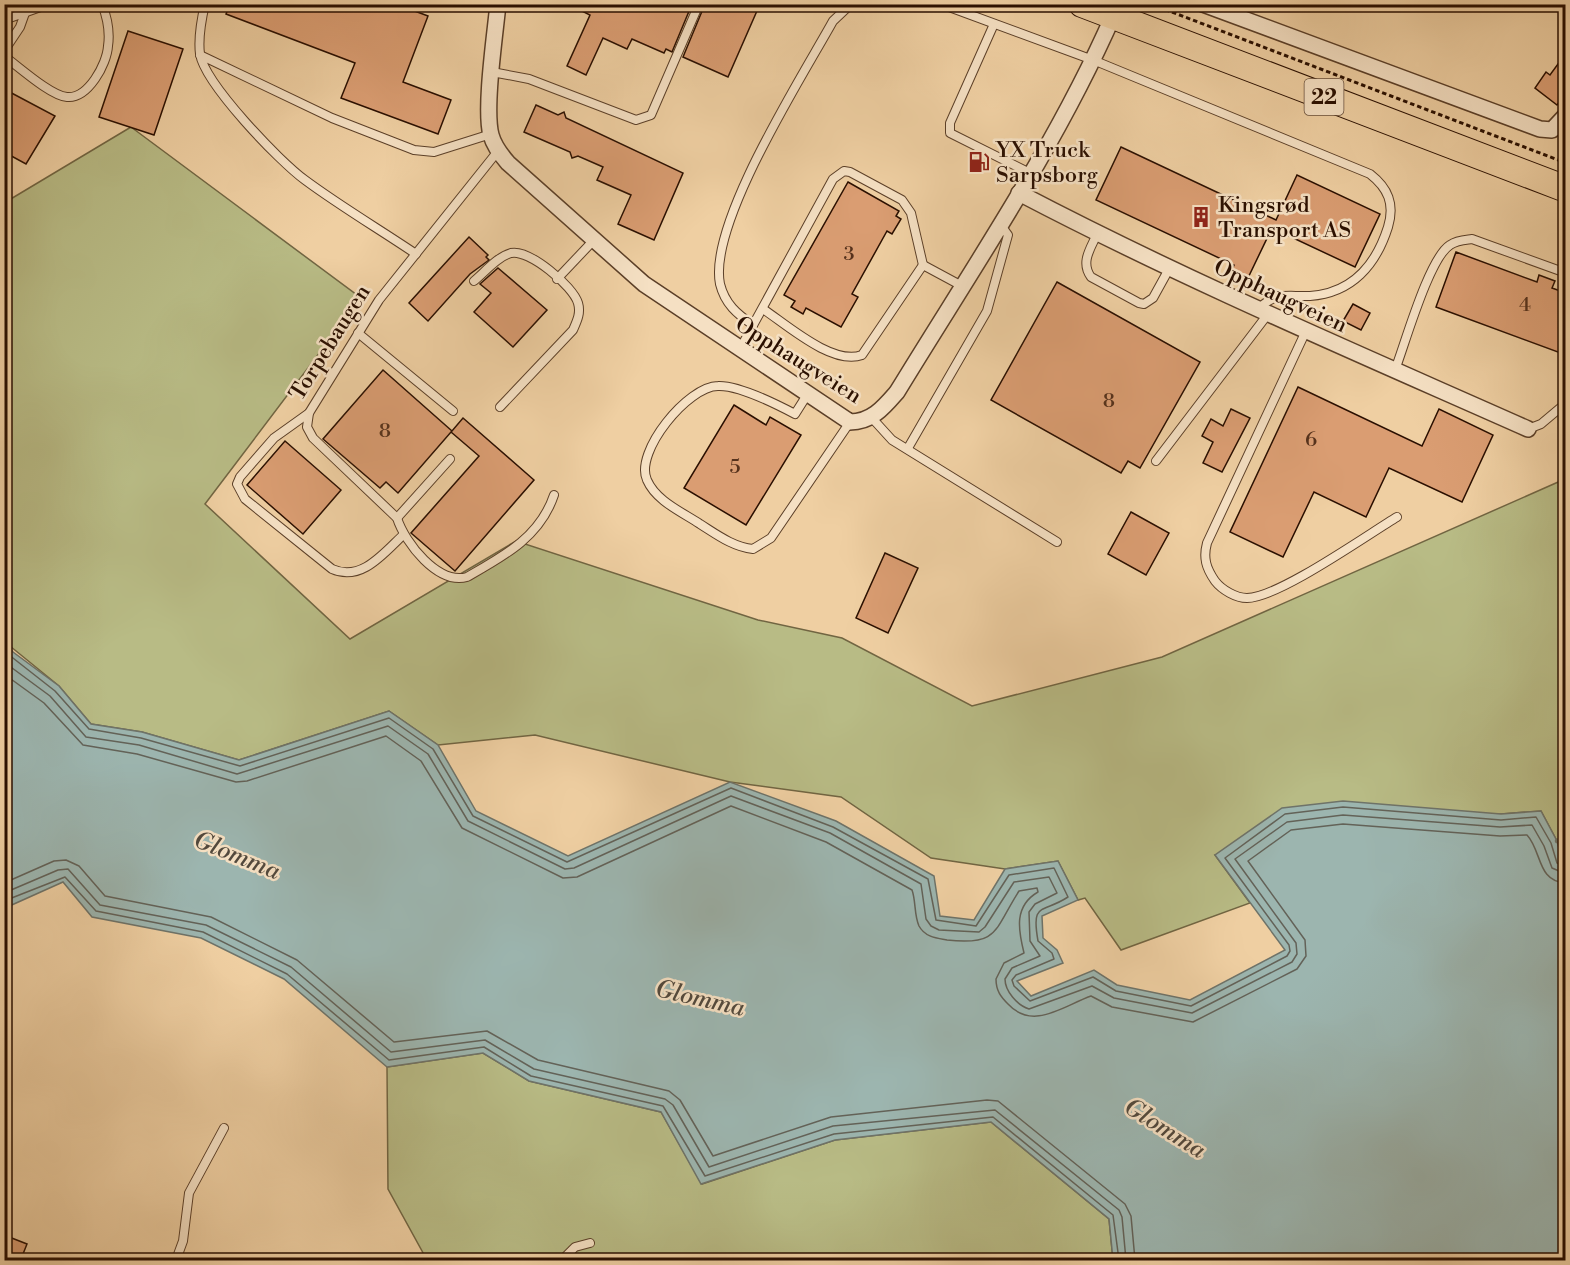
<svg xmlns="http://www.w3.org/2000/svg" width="1570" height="1265" viewBox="0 0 1570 1265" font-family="'Libre Bodoni',serif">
  <rect width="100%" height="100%" fill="#efcfa2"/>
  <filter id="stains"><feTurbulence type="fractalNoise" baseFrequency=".00333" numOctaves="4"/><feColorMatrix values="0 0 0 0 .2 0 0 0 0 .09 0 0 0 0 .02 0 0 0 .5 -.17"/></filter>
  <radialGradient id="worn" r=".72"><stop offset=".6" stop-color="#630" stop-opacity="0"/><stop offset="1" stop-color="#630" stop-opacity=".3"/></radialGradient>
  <g fill="#b8bb85" stroke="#716542" stroke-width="1.5">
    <path d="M131,127L361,298L205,504L350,639L516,541L758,620L842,638L972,706L1162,657L1565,479V861L1563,860L1557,841L1541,811L1501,814L1215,855L1250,903L1121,950L1085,898L1078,900L1058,861L1005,869L931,858L841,797L730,782L535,735L438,745L389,711L239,760L142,732L91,724L59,686L5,642L4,203Z"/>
    <path d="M483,1053L529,1081L661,1112L702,1184L835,1140L991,1122L1109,1219L1113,1260H427L388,1189L387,1067Z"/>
  </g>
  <path fill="#9cb5af" stroke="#6e7369" stroke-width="1.5" d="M5,642L13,652L59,686L91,724L142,732L239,760L389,711L438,745L476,811L568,856L730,782L836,821L934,876L940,916L974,920L1005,869L1058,861L1078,900L1042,916L1043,938L1057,950L1063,963L1017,981L1031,996L1094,970L1117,985L1190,1000L1285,950L1215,855L1282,808L1343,801L1501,814L1541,811L1557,841L1562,860L1565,861V1260H1113L1109,1219L991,1122L835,1140L701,1184L661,1112L529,1081L483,1053L387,1067L284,979L201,938L92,917L63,882L5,908Z"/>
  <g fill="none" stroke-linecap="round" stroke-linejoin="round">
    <g stroke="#636258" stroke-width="1.5">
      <path d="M4,651L55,691L89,729L141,738L240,766L389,718L433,749L473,816L567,862L731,788L833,827L928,879L936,920L976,926L1009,875L1054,868L1068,897C1042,914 1031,901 1038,941L1052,953L1054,959L1016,975L1012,980L1014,986L1030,1001L1093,977L1116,991L1191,1006L1287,956L1290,951L1289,945L1225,858L1285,814L1343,807L1501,820L1536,817L1551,843L1557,863L1566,867"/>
      <path d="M4,662L50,696L86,737L139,745L237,774L388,726L428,754L468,821L565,869L574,868L731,796L830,833L921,884L926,919L931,926L939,930L979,932L985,927L1014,882L1049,877L1057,893L1035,904L1029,912L1030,941L1040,956L1012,968L1005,979C1005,991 1017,1005 1029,1009L1092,986L1114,998L1192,1013L1292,962L1297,954L1296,943L1235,859L1287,822L1343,815L1500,827L1532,825L1544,846L1552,868L1566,874"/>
      <path d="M4,674L44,703L83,745L137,754L236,782L247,781L386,736L421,761L462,828L563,878L577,877L731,806L826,842L912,890C916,901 914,915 919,926C925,937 936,938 947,940C999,946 994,930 1019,891L1037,888L1038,892C1014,906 1018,929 1024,953L1004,963L996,979C996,991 1001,997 1008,1004C1033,1031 1063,1006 1091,996L1112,1007L1193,1022L1297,969L1306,956L1305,940L1248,861L1291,830L1343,824L1500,836L1527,835C1542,851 1537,882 1566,883"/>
      <path d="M4,883L54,861L66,860L79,866L105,896L211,917L297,960L394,1042L487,1031L538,1060L669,1091L680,1100L713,1156L831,1117L987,1100L998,1101L1125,1204L1131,1216L1135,1260"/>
      <path d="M4,893L58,870L68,869L100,905L206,925L291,967L391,1052L485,1040L534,1069L665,1099L673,1105L709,1167L833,1126L995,1110L1119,1210L1122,1217L1126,1260"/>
      <path d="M4,901L65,877L96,911L203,932L287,974L389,1060L484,1047L531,1076L663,1106L705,1176L834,1134L993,1117L1113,1215L1119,1260"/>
    </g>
    <path stroke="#6e7369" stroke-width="4.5" d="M1557,841L1566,838"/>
  </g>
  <g fill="#da9d72" stroke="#2a0f00" stroke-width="1.5">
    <path d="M230,4H396L428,16L403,82L451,100L438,134L341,98L355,63L226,14Z"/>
    <path d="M568,4H692L672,52L666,49L664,53L632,39L627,49L603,38L586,75L567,66L590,15Z"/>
    <path d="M705,4H760L728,77L683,57Z"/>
    <path d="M128,31L183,49L154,135L99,117Z"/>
    <path d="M1566,53V93L1557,105L1535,88L1546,72L1550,75Z"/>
    <path d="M4,89L55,116L26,164L4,152Z"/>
    <path d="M536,105L558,115L564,112L566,118L683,173L654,240L618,224L631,195L597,180L603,167L578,156L572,158L570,152L524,132Z"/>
    <path d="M1121,147L1276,220L1297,175L1380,214L1355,267L1272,228L1246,282L1230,274L1234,265L1096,200Z"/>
    <path d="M848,182L899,211L896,216L901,219L892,234L887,231L852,294L858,297L841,327L806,308L803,314L791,307L795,301L784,295Z"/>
    <path d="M469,237L488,255L486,257L489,260L470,274L428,321L409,303Z"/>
    <path d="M1456,252L1537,282L1539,275L1555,281L1552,288L1566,293V355L1436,307Z"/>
    <path d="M498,268L547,310L513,347L474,312L491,293L480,284Z"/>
    <path d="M1057,282L1200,362L1140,468L1128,461L1121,473L991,400Z"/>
    <path d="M1353,304L1370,313L1361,330L1343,321Z"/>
    <path d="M383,370L452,431L463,418L534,480L455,571L411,533L479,456L451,432L398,493L386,482L380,488L323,439Z"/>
    <path d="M1298,387L1422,446L1439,409L1493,435L1462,502L1389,468L1366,517L1314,492L1283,557L1230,532Z"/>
    <path d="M734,405L766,425L770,417L801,435L746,525L684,488Z"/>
    <path d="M1231,409L1250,418L1222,472L1203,463L1213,442L1202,436L1211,419L1223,426Z"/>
    <path d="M285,441L341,490L303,534L247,485Z"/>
    <path d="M1131,512L1169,533L1146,575L1108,554Z"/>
    <path d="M885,553L918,568L888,633L856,618Z"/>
    <path d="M4,1235L27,1244L21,1259L4,1252Z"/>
  </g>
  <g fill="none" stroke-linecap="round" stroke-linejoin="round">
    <defs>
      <g id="service">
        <path d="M205,4C201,21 198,38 200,54C205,84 279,161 305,180C340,206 379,229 416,254"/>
        <path d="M941,4L1093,60L1370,174C1388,188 1395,204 1388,227C1376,265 1352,293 1310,296C1287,297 1277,291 1258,309"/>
        <path d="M4,20L49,4"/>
        <path d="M994,24L950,123V133L1030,173"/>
        <path d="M4,51L20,27L25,13"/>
        <path d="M200,55L332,118L414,150L434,152L491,134"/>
        <path d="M4,56C19,67 51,96 67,97C88,99 107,64 108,46C110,33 107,17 102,4"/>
        <path d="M492,72L529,79L636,120L651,115L699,4"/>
        <path d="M498,151L379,300L309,413L307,427L313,438L397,518C405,543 438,585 467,577C504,556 540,537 554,495"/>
        <path d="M1097,234C1091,248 1080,262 1091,277L1139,303L1144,304L1153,298L1169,269"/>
        <path d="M557,279L593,241"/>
        <path d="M474,281C485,272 497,257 511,253C529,249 573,286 578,303C581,313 577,321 573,330L500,407"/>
        <path d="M763,309C787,325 833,366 862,355L923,265L962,286"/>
        <path d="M753,325C737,314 725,304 720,284C708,224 802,77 833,21L851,4"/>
        <path d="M358,333L453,411"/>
        <path d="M1305,333L1207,543C1203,558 1206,568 1215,581C1222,590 1236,598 1247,598C1278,598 1367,535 1397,517"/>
        <path d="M740,349L833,179L844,171L850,172L902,200L911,213L923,265"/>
        <path d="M1395,370C1405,344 1429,258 1450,245C1457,240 1464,240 1472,239L1566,273"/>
        <path d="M807,395L795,414C776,404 739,385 718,386C688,386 634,452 647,480C656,501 682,512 700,524C716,534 733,547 753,549L771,538L850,422"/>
        <path d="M309,413L274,438L240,477L237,484L245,499L332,569C361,582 383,554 403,535"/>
        <path d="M871,417L892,440L1057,542"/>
        <path d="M1528,429L1541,424L1566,403"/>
        <path d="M908,448L987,311L1008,235L1000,224"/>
        <path d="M1156,461L1268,314"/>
        <path d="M397,518L450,459"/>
        <path d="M4,1258L11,1260"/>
        <path d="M176,1260L183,1241L189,1193L224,1128"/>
        <path d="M562,1260L575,1247L590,1243"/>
      </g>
      <g id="minor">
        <path d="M498,4C495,35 484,109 491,135C494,146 501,155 508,163L644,284L850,422C872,422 884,407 897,392C972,269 1055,148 1113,16"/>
        <path d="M1203,4L1540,129L1552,130L1566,115"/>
        <path d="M1019,193C1185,280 1357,353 1528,429"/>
      </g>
      <path id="trunk" d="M1082,4L1566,189"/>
    </defs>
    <use href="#service" stroke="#5b3f28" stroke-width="10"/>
    <use href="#minor" stroke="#5b3f28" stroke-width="18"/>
    <use href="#trunk" stroke="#2a0f00" stroke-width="28"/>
    <path stroke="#2a0f00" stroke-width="3" stroke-dasharray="4.5 3" stroke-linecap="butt" d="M1151,4L1566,163"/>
    <use href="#service" stroke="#f5e0c3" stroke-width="8"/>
    <use href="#minor" stroke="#f5e0c3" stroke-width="15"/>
    <use href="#trunk" stroke="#efcfa2" stroke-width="26"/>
  </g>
  <defs>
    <symbol id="fuel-bare" viewBox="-9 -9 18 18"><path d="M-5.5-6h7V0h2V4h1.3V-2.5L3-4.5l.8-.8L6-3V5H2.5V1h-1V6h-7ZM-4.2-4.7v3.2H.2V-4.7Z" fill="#8f2418" stroke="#f5e0c3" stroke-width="2.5" paint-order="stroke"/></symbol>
    <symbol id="building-bare" viewBox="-9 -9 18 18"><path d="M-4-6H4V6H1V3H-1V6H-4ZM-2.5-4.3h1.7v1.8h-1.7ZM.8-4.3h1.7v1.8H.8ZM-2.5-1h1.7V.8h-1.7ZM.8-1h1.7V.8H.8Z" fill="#8f2418" stroke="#f5e0c3" stroke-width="2.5" paint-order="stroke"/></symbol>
  </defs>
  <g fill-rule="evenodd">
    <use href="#fuel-bare" x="964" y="147" width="30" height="30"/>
    <use href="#building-bare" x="1186" y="202" width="30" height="30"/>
  </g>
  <g text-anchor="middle" stroke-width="5" stroke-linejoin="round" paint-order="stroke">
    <g font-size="20" fill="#56321c">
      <text x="849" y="260">3</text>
      <text x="1525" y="311">4</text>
      <text x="1109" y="407">8</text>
      <text x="385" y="437">8</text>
      <text x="1311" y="446">6</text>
      <text x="735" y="473">5</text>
    </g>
    <rect fill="#f5e0c3" stroke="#674e3a" stroke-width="1.5" x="1304.5" y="79" width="39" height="36" rx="4.5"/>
    <g font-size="21" font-weight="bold" fill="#2a0f00">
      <text x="1324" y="104">22</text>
    </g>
    <g font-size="22" fill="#2a0f00" stroke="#f5e0c3" text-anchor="start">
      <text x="996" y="157">YX Truck<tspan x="996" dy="25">Sarpsborg</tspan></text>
      <text x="1218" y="212">Kingsrød<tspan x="1218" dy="25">Transport AS</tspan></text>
    </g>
    <g font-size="22" fill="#2a0f00" stroke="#f5e0c3">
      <text transform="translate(1281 295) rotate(25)" y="8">Opphaugveien</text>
      <text transform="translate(329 342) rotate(-58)" y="8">Torpebaugen</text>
      <text transform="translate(799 359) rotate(32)" y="8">Opphaugveien</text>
    </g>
    <g font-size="24" font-style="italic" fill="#52493d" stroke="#f5e0c3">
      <text transform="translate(237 855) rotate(22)" y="8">Glomma</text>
      <text transform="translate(700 998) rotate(13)" y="8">Glomma</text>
      <text transform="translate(1165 1128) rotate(32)" y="8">Glomma</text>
    </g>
  </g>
  <rect width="1570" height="1265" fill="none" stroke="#efcfa2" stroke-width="24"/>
  <rect x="6" y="6" width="1558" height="1253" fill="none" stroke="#2a0f00" stroke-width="3"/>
  <rect x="12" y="12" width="1546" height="1241" fill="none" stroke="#2a0f00" stroke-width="1.5"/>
  <rect width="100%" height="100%" filter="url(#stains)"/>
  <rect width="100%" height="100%" fill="url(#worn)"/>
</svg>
